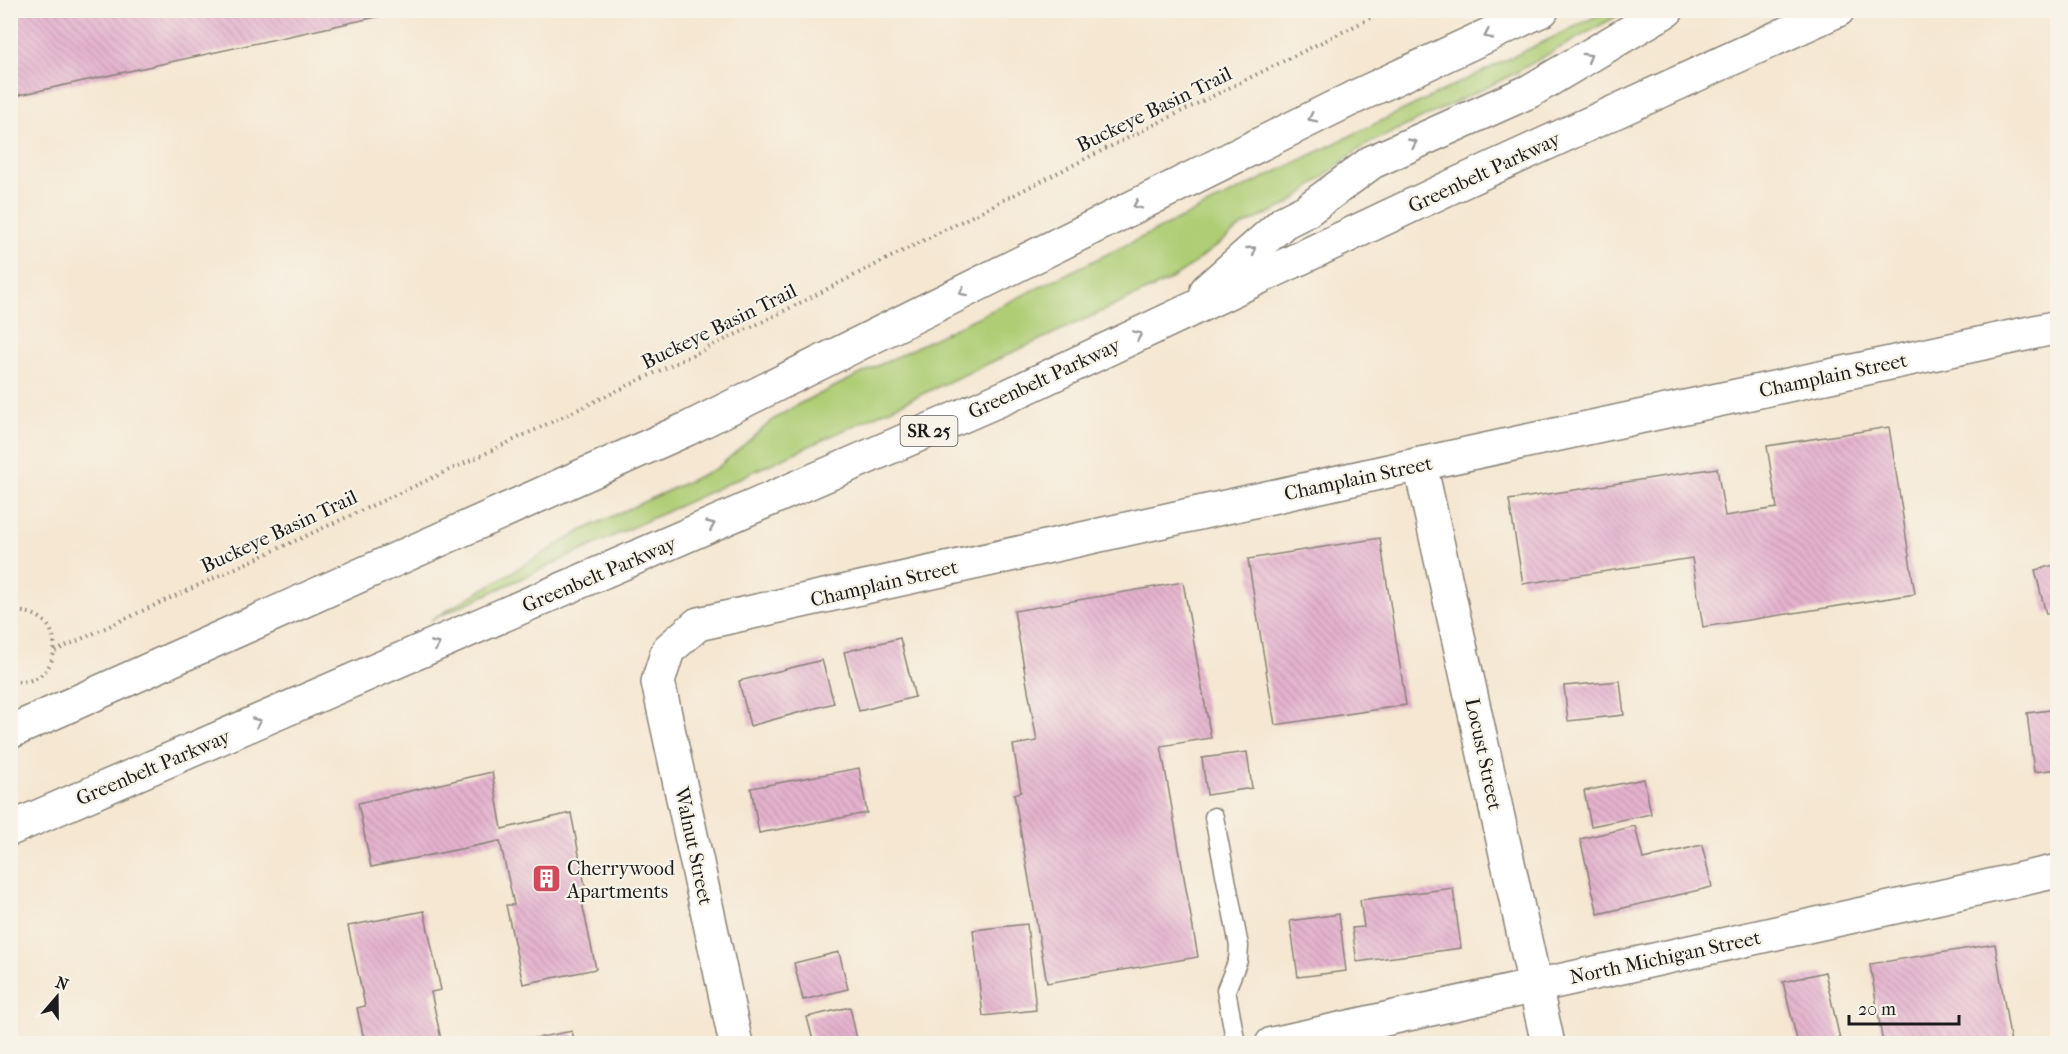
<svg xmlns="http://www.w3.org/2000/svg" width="2068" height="1054" viewBox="0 0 2068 1054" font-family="'IM FELL French Canon',serif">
  <defs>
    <pattern id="building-back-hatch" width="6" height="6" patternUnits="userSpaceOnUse" patternTransform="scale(1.5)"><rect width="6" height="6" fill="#e4b2cd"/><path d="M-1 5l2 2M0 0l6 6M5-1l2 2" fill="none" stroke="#c398af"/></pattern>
  </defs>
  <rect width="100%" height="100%" fill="#f7f3e8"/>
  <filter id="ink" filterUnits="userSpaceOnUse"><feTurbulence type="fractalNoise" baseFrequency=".0167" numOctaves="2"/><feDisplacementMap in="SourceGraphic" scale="12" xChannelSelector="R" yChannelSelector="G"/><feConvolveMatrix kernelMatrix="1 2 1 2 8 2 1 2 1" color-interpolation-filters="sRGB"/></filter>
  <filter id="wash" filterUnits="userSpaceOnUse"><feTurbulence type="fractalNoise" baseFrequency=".008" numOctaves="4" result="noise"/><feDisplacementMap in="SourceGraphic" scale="24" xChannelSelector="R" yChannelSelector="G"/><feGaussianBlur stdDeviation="1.35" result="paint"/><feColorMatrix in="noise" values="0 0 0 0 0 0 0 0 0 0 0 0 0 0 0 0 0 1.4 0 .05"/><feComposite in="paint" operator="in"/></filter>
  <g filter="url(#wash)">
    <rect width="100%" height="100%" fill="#f5e7d2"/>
    <path fill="#aecd75" stroke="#657448" stroke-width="1.5" d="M1607,11H1626L1506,78L1368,144L1352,154L1289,204L1242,226L1184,271L1168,281L431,620L583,530L717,468L774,419L797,405Z"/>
    <g id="blocks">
      <g fill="url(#building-back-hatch)">
        <path d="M10,10H148V14L166,10L404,11L10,97Z"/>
        <path d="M1889,427L1915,594L1703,627L1692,558L1523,584L1509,500L1717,468L1725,516L1777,508L1767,446Z"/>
        <path d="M1380,538L1406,705L1275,725L1248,559Z"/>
        <path d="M2058,564V611L2046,614L2035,570Z"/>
        <path d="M1183,582L1211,738L1161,746L1198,957L1047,983L1014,794L1021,792L1013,745L1037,741L1014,611Z"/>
        <path d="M900,638L915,697L859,711L844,652Z"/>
        <path d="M822,660L834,703L750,726L739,681Z"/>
        <path d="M1620,681L1624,715L1568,721L1564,686Z"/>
        <path d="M2058,709V769L2034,772L2027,713Z"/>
        <path d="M1247,752L1252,788L1207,795L1202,758Z"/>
        <path d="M859,768L867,813L759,833L751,788Z"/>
        <path d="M492,772L502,829L571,813L586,891L580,893L596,969L523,984L506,905H514L500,841L371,867L358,803Z"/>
        <path d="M1644,779L1651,814L1591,826L1584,791Z"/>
        <path d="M1635,826L1643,859L1702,845L1712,887L1598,914L1580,839Z"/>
        <path d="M1453,888L1461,948L1357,962L1352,928L1364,927L1360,900Z"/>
        <path d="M424,911L441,990L431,992L442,1044H365L357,1008L365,1006L348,926Z"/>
        <path d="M1339,914L1346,971L1298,977L1290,921Z"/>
        <path d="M1027,924L1036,1010L983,1016L973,930Z"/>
        <path d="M1995,944L2011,1044H1883L1870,964Z"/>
        <path d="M839,952L848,989L803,1000L794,963Z"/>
        <path d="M1825,972L1841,1044H1798L1783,982Z"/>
        <path d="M850,1007L858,1044H814L807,1017Z"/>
        <path d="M572,1031L575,1044H515V1042Z"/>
      </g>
    </g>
  </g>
  <g filter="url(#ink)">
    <use href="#blocks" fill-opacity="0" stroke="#888277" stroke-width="1.5"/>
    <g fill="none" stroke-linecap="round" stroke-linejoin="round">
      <defs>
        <path id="service" d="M1214,817L1239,946L1238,960L1226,990L1236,1044"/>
        <g id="minor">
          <path d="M1420,464L1548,1044"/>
          <path d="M736,1044L658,682L668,650L698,624L1420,464L2058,327"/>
          <path d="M1272,1044L2058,871"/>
        </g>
        <g id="primary">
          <path d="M1207,290L1284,222L1306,211L1372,162L1530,91L1667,10"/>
          <path d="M10,732L687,429L1353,98L1542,10"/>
          <path d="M10,829L1008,396L1453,186L1838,10"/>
        </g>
      </defs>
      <use href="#service" stroke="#888277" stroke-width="21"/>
      <use href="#minor" stroke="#888277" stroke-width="36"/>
      <use href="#primary" stroke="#888277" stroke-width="36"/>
      <g stroke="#888277" stroke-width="4" stroke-dasharray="1.5 4.5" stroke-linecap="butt">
        <path d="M10,612C74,605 64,694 10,680"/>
        <path d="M55,651L480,456L762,322L1083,160L1387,10"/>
      </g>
      <use href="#service" stroke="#fff" stroke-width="18"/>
      <use href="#minor" stroke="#fff" stroke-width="33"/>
      <use href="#primary" stroke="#fff" stroke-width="33"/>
    </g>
    <defs><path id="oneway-chevron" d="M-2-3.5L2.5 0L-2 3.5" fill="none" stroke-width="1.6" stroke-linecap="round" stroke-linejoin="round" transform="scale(1.5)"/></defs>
    <g stroke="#999">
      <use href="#oneway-chevron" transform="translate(1488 35) rotate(155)"/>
      <use href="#oneway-chevron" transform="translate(1588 57) rotate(-30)"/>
      <use href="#oneway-chevron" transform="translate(1312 118) rotate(154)"/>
      <use href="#oneway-chevron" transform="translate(1413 143) rotate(-25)"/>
      <use href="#oneway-chevron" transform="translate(1137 205) rotate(154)"/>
      <use href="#oneway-chevron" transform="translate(1252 250) rotate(-41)"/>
      <use href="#oneway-chevron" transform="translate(963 292) rotate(154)"/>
      <use href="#oneway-chevron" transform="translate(1138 335) rotate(-25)"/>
      <use href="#oneway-chevron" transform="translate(711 525) rotate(-23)"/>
      <use href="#oneway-chevron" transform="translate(436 645) rotate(-23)"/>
      <use href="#oneway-chevron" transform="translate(257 722) rotate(-23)"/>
    </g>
  </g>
  <defs>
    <symbol id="building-square" viewBox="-11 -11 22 22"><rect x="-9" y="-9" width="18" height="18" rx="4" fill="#d1495b" stroke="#f7f3e8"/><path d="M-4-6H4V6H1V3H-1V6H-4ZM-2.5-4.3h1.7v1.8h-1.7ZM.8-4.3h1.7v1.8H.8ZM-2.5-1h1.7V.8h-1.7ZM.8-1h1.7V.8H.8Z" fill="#fff"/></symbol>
  </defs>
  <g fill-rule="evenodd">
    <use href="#building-square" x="530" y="862" width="33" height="33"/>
  </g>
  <g text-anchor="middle" stroke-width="4.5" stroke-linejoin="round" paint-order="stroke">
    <rect fill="#f7f3e8" stroke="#5e5c59" stroke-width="1.5" x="900.5" y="416" width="57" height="30" rx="4.5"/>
    <g font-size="18" font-weight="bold" fill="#1c1c1c">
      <text x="929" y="437">SR 25</text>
    </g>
    <g font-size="20" fill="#1c1c1c" stroke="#f7f3e8">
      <text transform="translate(1154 109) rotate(-26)" y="7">Buckeye Basin Trail</text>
      <text transform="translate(1484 172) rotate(-25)" y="7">Greenbelt Parkway</text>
      <text transform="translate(719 326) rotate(-26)" y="7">Buckeye Basin Trail</text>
      <text transform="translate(1833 375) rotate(-12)" y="7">Champlain Street</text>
      <text transform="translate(1044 378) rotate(-25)" y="7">Greenbelt Parkway</text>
      <text transform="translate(1358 478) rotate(-12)" y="7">Champlain Street</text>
      <text transform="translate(279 531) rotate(-25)" y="7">Buckeye Basin Trail</text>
      <text transform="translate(599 574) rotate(-23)" y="7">Greenbelt Parkway</text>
      <text transform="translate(884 583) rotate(-13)" y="7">Champlain Street</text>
      <text transform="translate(1484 754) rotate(78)" y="7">Locust Street</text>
      <text transform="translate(153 767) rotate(-23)" y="7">Greenbelt Parkway</text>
      <text transform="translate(694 846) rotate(78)" y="7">Walnut Street</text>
      <text transform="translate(1665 957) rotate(-12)" y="7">North Michigan Street</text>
    </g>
    <g font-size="20" fill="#1c1c1c" stroke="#f7f3e8" text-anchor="start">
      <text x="567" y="875">Cherrywood<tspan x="567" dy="23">Apartments</tspan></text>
    </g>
  </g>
  <rect width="2068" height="1054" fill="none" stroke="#f7f3e8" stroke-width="36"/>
  <g transform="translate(57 997) rotate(20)" stroke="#f7f3e8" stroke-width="4.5" paint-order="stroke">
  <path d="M0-4.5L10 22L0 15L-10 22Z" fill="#1c1c1c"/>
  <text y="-9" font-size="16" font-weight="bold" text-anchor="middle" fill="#1c1c1c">N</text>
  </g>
  <path d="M1849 1015v9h110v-9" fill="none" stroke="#1c1c1c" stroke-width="3"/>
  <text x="1858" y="1015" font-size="18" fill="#1c1c1c" stroke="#f7f3e8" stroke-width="4.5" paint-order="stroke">20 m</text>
</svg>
